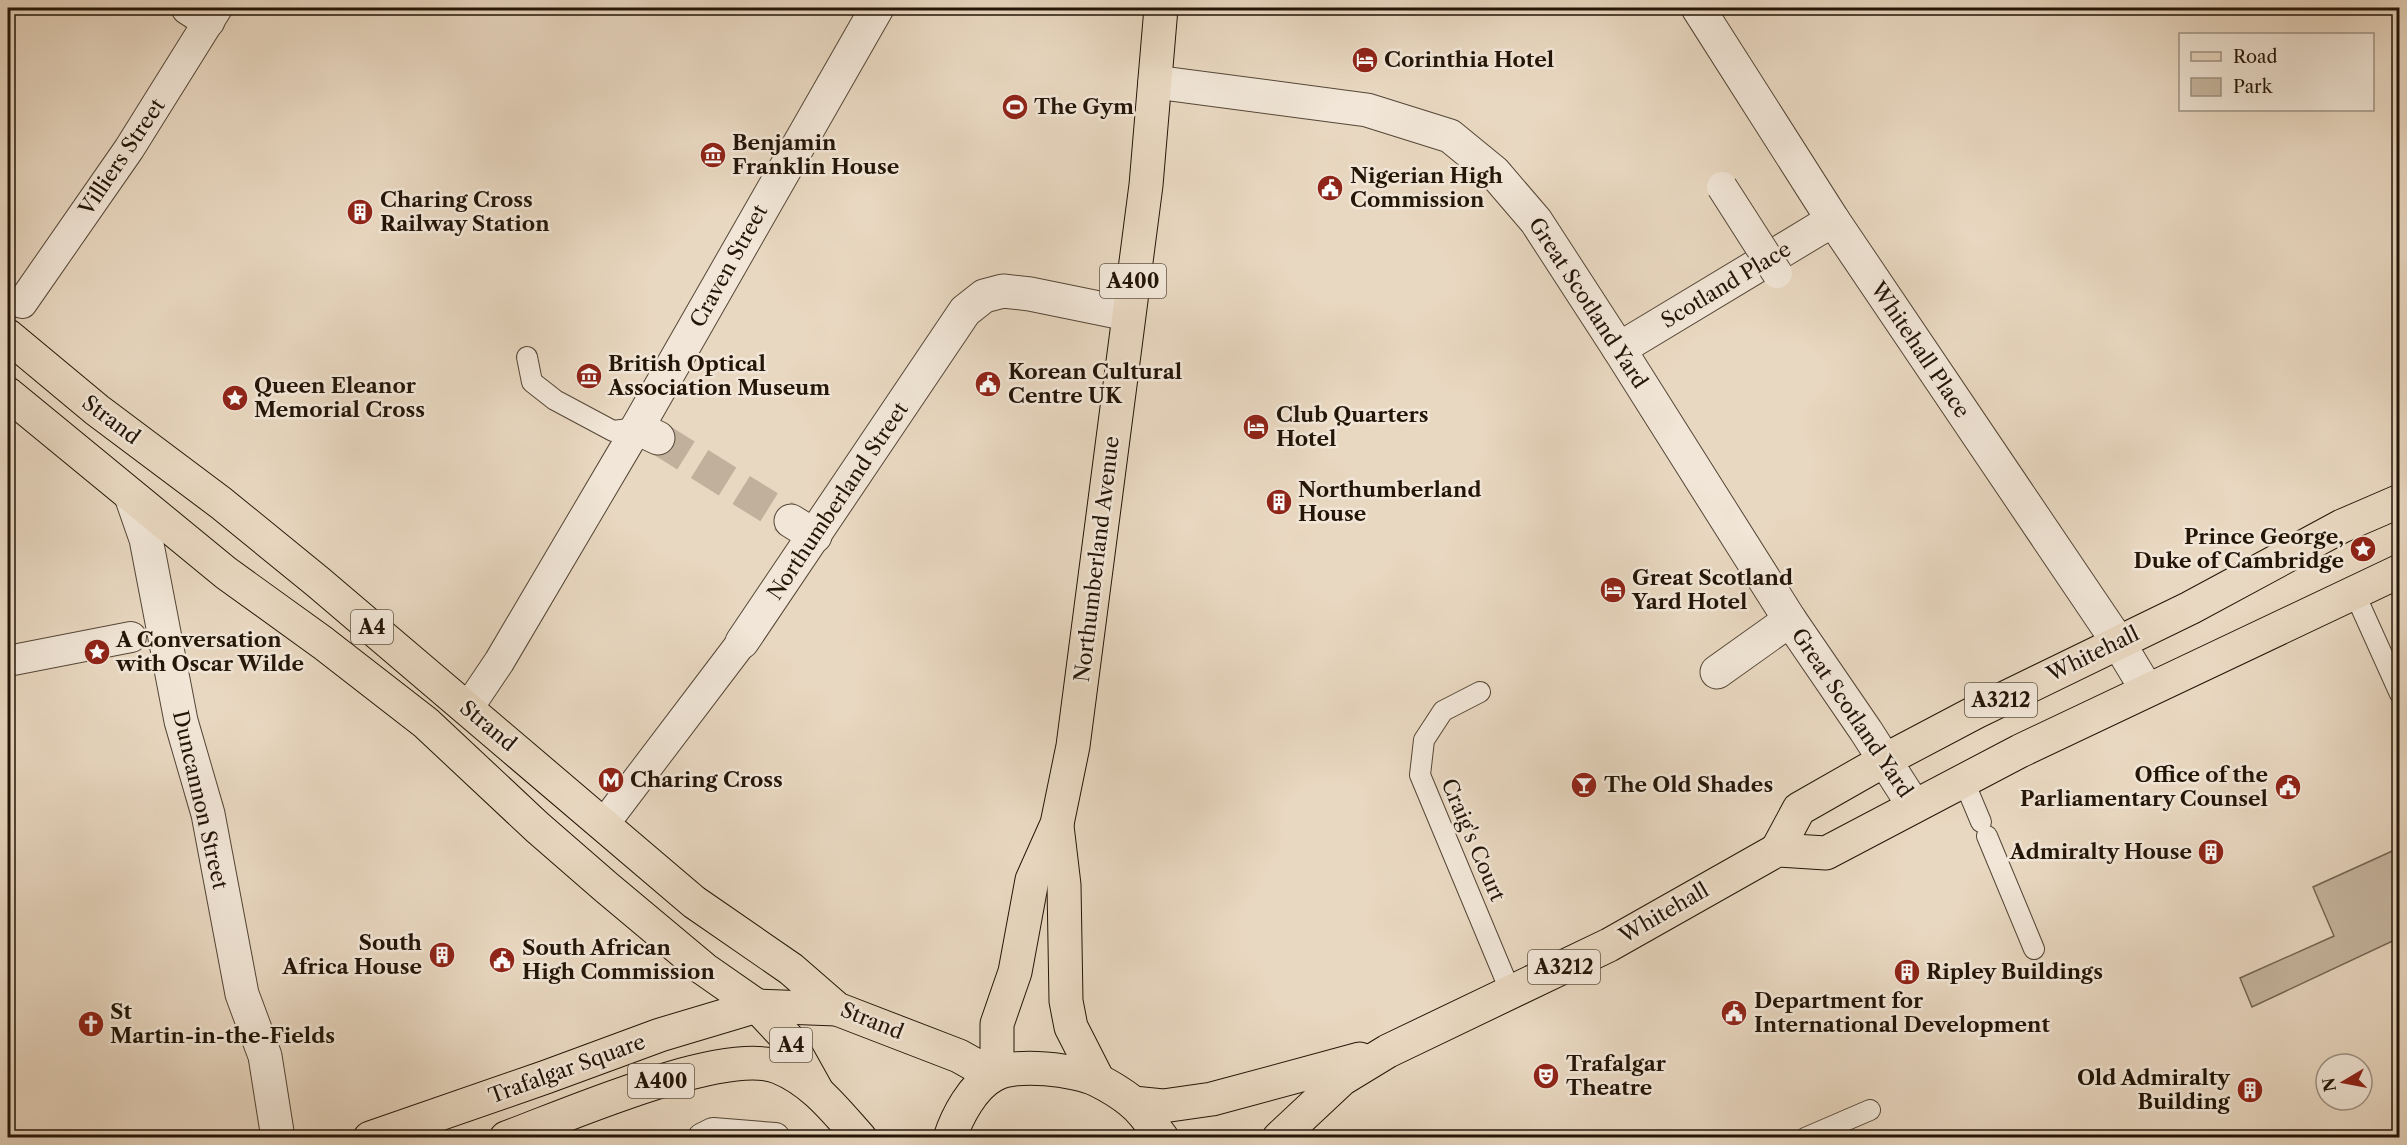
<svg xmlns="http://www.w3.org/2000/svg" width="2407" height="1145" viewBox="0 0 2407 1145" font-family="'Libre Caslon Text',serif">
  <rect width="100%" height="100%" fill="#e9d8c1"/>
  <filter id="stains"><feTurbulence type="fractalNoise" baseFrequency=".00333" numOctaves="4"/><feColorMatrix values="0 0 0 0 .2 0 0 0 0 .09 0 0 0 0 .02 0 0 0 .5 -.17"/></filter>
  <radialGradient id="worn" r=".72"><stop offset=".6" stop-color="#630" stop-opacity="0"/><stop offset="1" stop-color="#630" stop-opacity=".3"/></radialGradient>
  <path fill="#c7b7a1" stroke="#756654" stroke-width="1.5" d="M2399,848V938L2252,1007L2240,978L2334,936L2313,887Z"/>
  <g fill="none" stroke-linecap="round" stroke-linejoin="round">
    <path stroke="#c1b19c" stroke-width="33" stroke-dasharray="33 16" stroke-linecap="butt" d="M658,438L791,521"/>
    <defs>
      <g id="service">
        <path d="M527,357L532,382L555,400L613,431L637,428"/>
        <path d="M2354,592L2400,694"/>
        <path d="M1480,692L1443,711L1424,740L1420,775L1511,993"/>
        <path d="M1963,779L1981,822"/>
        <path d="M1987,836L2034,949"/>
        <path d="M1805,1138L1870,1110"/>
      </g>
      <g id="pedestrian">
        <path d="M22,303L129,149L217,8"/>
        <path d="M8,661L131,637"/>
        <path d="M468,708L499,662L637,428"/>
        <path d="M604,824L742,642"/>
        <path d="M703,1138L713,1133L775,1138"/>
      </g>
      <g id="minor">
        <path d="M188,8L208,21"/>
        <path d="M1698,8L1833,220L2118,642L2147,690"/>
        <path d="M1155,82L1367,110L1450,136L1494,172L1536,221L1619,349L1790,620L1866,731L1914,806"/>
        <path d="M1619,349L1833,220"/>
        <path d="M658,438L637,428L877,8"/>
        <path d="M791,521L815,536"/>
        <path d="M742,642L965,311L984,296L1003,291L1030,294L1128,314"/>
        <path d="M1717,672L1790,620"/>
      </g>
      <path id="tertiary" d="M131,496L146,539L181,721L208,814L242,994L265,1056L278,1138"/>
      <g id="primary">
        <path d="M8,336L97,410L221,503L318,582L694,902L791,969L837,1009L959,1056L993,1075"/>
        <path d="M8,394L226,573L323,643L426,723L537,827L606,887L704,969L757,1006L788,1039L817,1091"/>
        <path d="M1057,826L1064,885L1066,1001L1071,1027L1098,1080"/>
        <path d="M1777,850L1799,809L1885,760L1976,712L2190,608L2342,526L2400,501"/>
        <path d="M997,1073V1024L1015,972L1032,880L1057,824L1073,746L1146,185L1161,8"/>
        <path d="M1133,1103L1163,1106L1212,1099L1360,1059"/>
        <path d="M370,1138L546,1077L660,1035L757,1006L837,1009"/>
        <path d="M506,1138C563,1117 724,1046 778,1067C813,1081 835,1110 860,1138"/>
        <path d="M950,1138C957,1116 973,1086 994,1075C1015,1062 1076,1070 1097,1080C1109,1086 1122,1094 1132,1102C1144,1112 1153,1126 1162,1138"/>
        <path d="M1279,1138L1342,1079L1388,1051L1609,945L1777,850L1826,853L2020,751L2400,571"/>
      </g>
    </defs>
    <use href="#service" stroke="#544636" stroke-width="22"/>
    <use href="#pedestrian" stroke="#544636" stroke-width="32"/>
    <use href="#minor" stroke="#544636" stroke-width="35"/>
    <use href="#tertiary" stroke="#544636" stroke-width="35"/>
    <use href="#primary" stroke="#231507" stroke-width="35"/>
    <use href="#service" stroke="#f1e6d7" stroke-width="20"/>
    <use href="#pedestrian" stroke="#f1e6d7" stroke-width="30"/>
    <use href="#minor" stroke="#f1e6d7" stroke-width="33"/>
    <use href="#tertiary" stroke="#f1e6d7" stroke-width="33"/>
    <use href="#primary" stroke="#e9d8c1" stroke-width="33"/>
    <defs>
      <path id="pedestrian-bridge" d="M1722,187L1777,273"/>
    </defs>
    <use href="#pedestrian-bridge" stroke="#544636" stroke-width="32" stroke-linecap="butt"/>
    <use href="#pedestrian-bridge" stroke="#f1e6d7" stroke-width="30"/>
  </g>
  <defs>
    <symbol id="hotel-disc" viewBox="-11 -11 22 22"><circle r="9.5" fill="#8f2418" stroke="#f1e6d7"/><path d="M-6-4.5h1.5V1H6V5H4.5V3h-9V5H-6ZM-4 0a1.8 1.8 0 1 1 3.6 0ZM.5 0V-2.5h3Q6-2.5 6 0Z" fill="#fff"/></symbol>
    <symbol id="stadium-disc" viewBox="-11 -11 22 22"><circle r="9.5" fill="#8f2418" stroke="#f1e6d7"/><path d="M0-5a6.5 5 0 1 0 0 10a6.5 5 0 1 0 0-10ZM-3.5-1.8h7v3.6h-7Z" fill="#fff"/></symbol>
    <symbol id="museum-disc" viewBox="-11 -11 22 22"><circle r="9.5" fill="#8f2418" stroke="#f1e6d7"/><path d="M0-6L6-3V-2H-6V-3ZM-5-1h2V3h-2ZM-1-1h2V3h-2ZM3-1h2V3H3ZM-6 4H6V6H-6Z" fill="#fff"/></symbol>
    <symbol id="civic-disc" viewBox="-11 -11 22 22"><circle r="9.5" fill="#8f2418" stroke="#f1e6d7"/><path d="M-.6-6.5H3V-4.5H.6V-3L4-1V1h2V6H-6V1h2V-1L-.6-3ZM-1.2 2.5V6h2.4V2.5Z" fill="#fff"/></symbol>
    <symbol id="building-disc" viewBox="-11 -11 22 22"><circle r="9.5" fill="#8f2418" stroke="#f1e6d7"/><path d="M-4-6H4V6H1V3H-1V6H-4ZM-2.5-4.3h1.7v1.8h-1.7ZM.8-4.3h1.7v1.8H.8ZM-2.5-1h1.7V.8h-1.7ZM.8-1h1.7V.8H.8Z" fill="#fff"/></symbol>
    <symbol id="sight-disc" viewBox="-11 -11 22 22"><circle r="9.5" fill="#8f2418" stroke="#f1e6d7"/><path d="M0-6L1.8-2.2L6-1.7L2.9 1.2L3.7 5.4L0 3.3L-3.7 5.4L-2.9 1.2L-6-1.7L-1.8-2.2Z" fill="#fff"/></symbol>
    <symbol id="metro-disc" viewBox="-11 -11 22 22"><circle r="9.5" fill="#8f2418" stroke="#f1e6d7"/><path d="M-5.5 5V-5H-3L0 0L3-5H5.5V5H3V-.5L0 4L-3-.5V5Z" fill="#fff"/></symbol>
    <symbol id="bar-disc" viewBox="-11 -11 22 22"><circle r="9.5" fill="#8f2418" stroke="#f1e6d7"/><path d="M-6-5H6L.8 .8V4.5H3.5V6h-7V4.5H-.8V.8Z" fill="#fff"/></symbol>
    <symbol id="church-disc" viewBox="-11 -11 22 22"><circle r="9.5" fill="#8f2418" stroke="#f1e6d7"/><path d="M-1.2-6h2.4v3.5h3.3v2.4h-3.3V6h-2.4V-.1h-3.3v-2.4h3.3Z" fill="#fff"/></symbol>
    <symbol id="theatre-disc" viewBox="-11 -11 22 22"><circle r="9.5" fill="#8f2418" stroke="#f1e6d7"/><path d="M-5-5.5Q0-4 5-5.5V0Q5 5 0 6Q-5 5-5 0ZM-3.3-2.5H-1v1.5H-3.3ZM1-2.5H3.3v1.5H1ZM-2.8 1Q0 5.5 2.8 1Z" fill="#fff"/></symbol>
  </defs>
  <g fill-rule="evenodd">
    <use href="#hotel-disc" x="1350" y="45" width="30" height="30"/>
    <use href="#stadium-disc" x="1000" y="92" width="30" height="30"/>
    <use href="#museum-disc" x="698" y="140" width="30" height="30"/>
    <use href="#civic-disc" x="1315" y="173" width="30" height="30"/>
    <use href="#building-disc" x="345" y="197" width="30" height="30"/>
    <use href="#museum-disc" x="574" y="361" width="30" height="30"/>
    <use href="#civic-disc" x="973" y="369" width="30" height="30"/>
    <use href="#sight-disc" x="220" y="383" width="30" height="30"/>
    <use href="#hotel-disc" x="1241" y="412" width="30" height="30"/>
    <use href="#building-disc" x="1264" y="487" width="30" height="30"/>
    <use href="#sight-disc" x="2348" y="534" width="30" height="30"/>
    <use href="#hotel-disc" x="1598" y="575" width="30" height="30"/>
    <use href="#sight-disc" x="82" y="637" width="30" height="30"/>
    <use href="#metro-disc" x="596" y="765" width="30" height="30"/>
    <use href="#bar-disc" x="1569" y="770" width="30" height="30"/>
    <use href="#civic-disc" x="2273" y="772" width="30" height="30"/>
    <use href="#building-disc" x="2196" y="837" width="30" height="30"/>
    <use href="#building-disc" x="427" y="940" width="30" height="30"/>
    <use href="#civic-disc" x="487" y="945" width="30" height="30"/>
    <use href="#building-disc" x="1892" y="957" width="30" height="30"/>
    <use href="#civic-disc" x="1719" y="998" width="30" height="30"/>
    <use href="#church-disc" x="76" y="1009" width="30" height="30"/>
    <use href="#theatre-disc" x="1531" y="1061" width="30" height="30"/>
    <use href="#building-disc" x="2235" y="1075" width="30" height="30"/>
  </g>
  <g text-anchor="middle" stroke-width="5" stroke-linejoin="round" paint-order="stroke">
    <g fill="#f1e6d7" stroke="#615445" stroke-width="1.5">
      <rect x="1100" y="264" width="66" height="34" rx="4.5"/>
      <rect x="351" y="610" width="42" height="34" rx="4.5"/>
      <rect x="1965" y="683" width="72" height="34" rx="4.5"/>
      <rect x="1528" y="950" width="72" height="34" rx="4.5"/>
      <rect x="770" y="1028" width="42" height="34" rx="4.5"/>
      <rect x="628" y="1064" width="66" height="34" rx="4.5"/>
    </g>
    <g font-size="20" font-weight="bold" fill="#231507">
      <text x="1133" y="288">A400</text>
      <text x="372" y="634">A4</text>
      <text x="2001" y="707">A3212</text>
      <text x="1564" y="974">A3212</text>
      <text x="791" y="1052">A4</text>
      <text x="661" y="1088">A400</text>
    </g>
    <g font-size="21" font-weight="bold" fill="#231507" stroke="#f1e6d7" text-anchor="start">
      <text x="1384" y="67">Corinthia Hotel</text>
      <text x="1034" y="114">The Gym</text>
      <text x="732" y="150">Benjamin<tspan x="732" dy="24">Franklin House</tspan></text>
      <text x="1350" y="183">Nigerian High<tspan x="1350" dy="24">Commission</tspan></text>
      <text x="380" y="207">Charing Cross<tspan x="380" dy="24">Railway Station</tspan></text>
      <text x="608" y="371">British Optical<tspan x="608" dy="24">Association Museum</tspan></text>
      <text x="1008" y="379">Korean Cultural<tspan x="1008" dy="24">Centre UK</tspan></text>
      <text x="254" y="393">Queen Eleanor<tspan x="254" dy="24">Memorial Cross</tspan></text>
      <text x="1276" y="422">Club Quarters<tspan x="1276" dy="24">Hotel</tspan></text>
      <text x="1298" y="497">Northumberland<tspan x="1298" dy="24">House</tspan></text>
      <text x="2344" y="544" text-anchor="end">Prince George,<tspan x="2344" dy="24">Duke of Cambridge</tspan></text>
      <text x="1632" y="585">Great Scotland<tspan x="1632" dy="24">Yard Hotel</tspan></text>
      <text x="116" y="647">A Conversation<tspan x="116" dy="24">with Oscar Wilde</tspan></text>
      <text x="2268" y="782" text-anchor="end">Office of the<tspan x="2268" dy="24">Parliamentary Counsel</tspan></text>
      <text x="630" y="787">Charing Cross</text>
      <text x="1604" y="792">The Old Shades</text>
      <text x="2192" y="859" text-anchor="end">Admiralty House</text>
      <text x="422" y="950" text-anchor="end">South<tspan x="422" dy="24">Africa House</tspan></text>
      <text x="522" y="955">South African<tspan x="522" dy="24">High Commission</tspan></text>
      <text x="1926" y="979">Ripley Buildings</text>
      <text x="1754" y="1008">Department for<tspan x="1754" dy="24">International Development</tspan></text>
      <text x="110" y="1019">St<tspan x="110" dy="24">Martin-in-the-Fields</tspan></text>
      <text x="1566" y="1071">Trafalgar<tspan x="1566" dy="24">Theatre</tspan></text>
      <text x="2230" y="1085" text-anchor="end">Old Admiralty<tspan x="2230" dy="24">Building</tspan></text>
    </g>
    <g font-size="21" fill="#231507" stroke="#f1e6d7">
      <text transform="translate(122 157) rotate(-56)" y="7">Villiers Street</text>
      <text transform="translate(729 266) rotate(-61)" y="7">Craven Street</text>
      <text transform="translate(1726 285) rotate(-31)" y="7">Scotland Place</text>
      <text transform="translate(1588 303) rotate(57)" y="7">Great Scotland Yard</text>
      <text transform="translate(1920 350) rotate(56)" y="7">Whitehall Place</text>
      <text transform="translate(111 420) rotate(37)" y="7">Strand</text>
      <text transform="translate(838 501) rotate(-56)" y="7">Northumberland Street</text>
      <text transform="translate(1097 559) rotate(-83)" y="7">Northumberland Avenue</text>
      <text transform="translate(2093 654) rotate(-26)" y="7">Whitehall</text>
      <text transform="translate(1852 713) rotate(56)" y="7">Great Scotland Yard</text>
      <text transform="translate(488 726) rotate(40)" y="7">Strand</text>
      <text transform="translate(200 800) rotate(77)" y="7">Duncannon Street</text>
      <text transform="translate(1473 840) rotate(67)" y="7">Craig's Court</text>
      <text transform="translate(1664 913) rotate(-30)" y="7">Whitehall</text>
      <text transform="translate(872 1021) rotate(22)" y="7">Strand</text>
      <text transform="translate(567 1069) rotate(-20)" y="7">Trafalgar Square</text>
    </g>
  </g>
  <rect width="2407" height="1145" fill="none" stroke="#e9d8c1" stroke-width="30"/>
  <rect x="9" y="9" width="2389" height="1127" fill="none" stroke="#231507" stroke-width="3"/>
  <rect x="15" y="15" width="2377" height="1115" fill="none" stroke="#231507" stroke-width="1.5"/>
  <rect x="2179" y="33" width="195" height="78" fill="#f1e6d7" stroke="#9f9284" stroke-width="1.5"/>
  <rect x="2191" y="52" width="30" height="9" fill="#e9d8c1" stroke="#9f9284" stroke-width="1.5"/>
  <text x="2233" y="63" font-size="18" fill="#231507">Road</text>
  <rect x="2191" y="78" width="30" height="18" fill="#c7b7a1" stroke="#9f9284" stroke-width="1.5"/>
  <text x="2233" y="93" font-size="18" fill="#231507">Park</text>
  <g transform="translate(2344 1082) rotate(260)"><circle r="28" fill="#f1e6d7" stroke="#9f9284" stroke-width="1.5"/>
  <path d="M0-4.5L10 22L0 15L-10 22Z" fill="#8f2418"/>
  <text y="-9" font-size="16" font-weight="bold" text-anchor="middle" fill="#231507">N</text>
  </g>
  <rect width="100%" height="100%" filter="url(#stains)"/>
  <rect width="100%" height="100%" fill="url(#worn)"/>
</svg>
